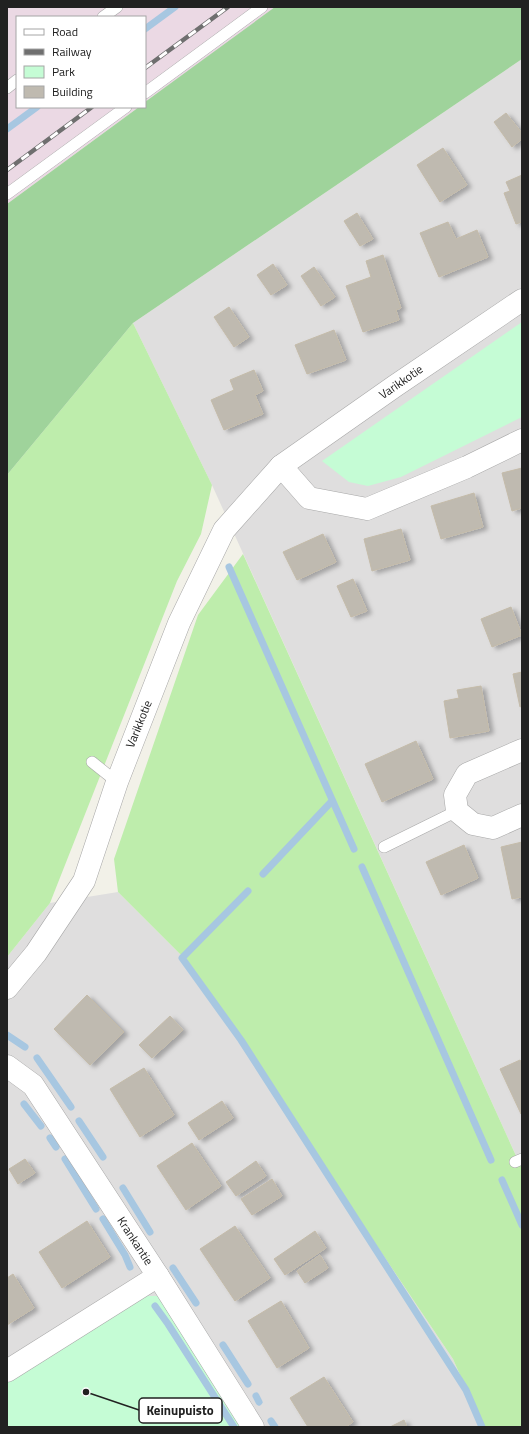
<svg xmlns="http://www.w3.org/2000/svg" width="529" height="1434" viewBox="0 0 529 1434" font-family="'Titillium Web',sans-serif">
  <defs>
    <filter id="shadow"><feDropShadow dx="4.5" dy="2.5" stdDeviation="2" flood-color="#0004"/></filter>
  </defs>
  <rect width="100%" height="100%" fill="#f2f1e8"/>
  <g fill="#dfdede">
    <path d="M522,59V1169L212,485L133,323Z"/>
    <path d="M118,892L182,956L453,1359L483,1427H7V957L50,903Z"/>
  </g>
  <path fill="#ebd9e4" d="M7,7H278L145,102V17H17V107H139L7,204Z"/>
  <g fill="#beedac">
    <path d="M133,323L212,485L201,534L177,581L50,903L7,957V475Z"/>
    <path d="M243,554L522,1169V1427H483L453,1359L182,956L118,892L114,859L198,615Z"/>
  </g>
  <path fill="#9fd39b" d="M275,7H522V59L133,323L7,475V204L139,107H145V102Z"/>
  <g fill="#c5fcd5">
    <path d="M522,322V417L401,477L368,486L349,482L322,461Z"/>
    <path d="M147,1296H158L243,1427H7V1382Z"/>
  </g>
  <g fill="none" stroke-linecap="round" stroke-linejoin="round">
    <g stroke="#a7c7e1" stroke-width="7">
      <path d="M145,29L175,7"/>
      <path d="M7,129L37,107"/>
      <path d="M229,567L354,849"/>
      <path d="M362,867L491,1160"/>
      <path d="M263,874L332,801"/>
      <path d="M248,891L182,958L241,1040L466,1390L482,1427"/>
      <path d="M7,1035L25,1047"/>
      <path d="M37,1058L71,1107"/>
      <path d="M24,1104L41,1126"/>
      <path d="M79,1121L103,1157"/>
      <path d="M50,1138L56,1147"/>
      <path d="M65,1159L96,1209"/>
      <path d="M502,1180L522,1225"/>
      <path d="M123,1188L150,1232"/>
      <path d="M103,1219L125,1255L130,1267"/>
      <path d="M173,1268L196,1303"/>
      <path d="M155,1306L168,1324L234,1427"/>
      <path d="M223,1345L248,1384"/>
      <path d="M256,1396L259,1402"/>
      <path d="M271,1421L275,1427"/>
    </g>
  </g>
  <g fill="#bfbab0" stroke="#c4bba9" filter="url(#shadow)">
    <path d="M506,113L522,133V139L512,147L494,122Z"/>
    <path d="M443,148L467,185L440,202L417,165Z"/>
    <path d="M522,175V222L516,224L504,193L510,191L506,182Z"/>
    <path d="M357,213L373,239L360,246L344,221Z"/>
    <path d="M448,222L456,239L477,230L488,257L439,277L420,233Z"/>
    <path d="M383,255L401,308L396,310L399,320L363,332L346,286L371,277L366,261Z"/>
    <path d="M273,264L287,285L271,295L257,275Z"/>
    <path d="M314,267L335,297L321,306L301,276Z"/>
    <path d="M229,307L249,337L234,347L214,317Z"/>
    <path d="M334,330L346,360L307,374L295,345Z"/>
    <path d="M254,370L263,391L255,395L263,414L224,430L211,400L234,390L230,380Z"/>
    <path d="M522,468V508L512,511L502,473Z"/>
    <path d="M474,493L483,527L441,539L431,506Z"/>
    <path d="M401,529L410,560L372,571L364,539Z"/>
    <path d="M323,534L336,562L297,580L283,552Z"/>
    <path d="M353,579L367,611L351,617L337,586Z"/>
    <path d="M511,607L522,635L492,647L481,619Z"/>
    <path d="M522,672V706L520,707L513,674Z"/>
    <path d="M481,686L489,731L450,738L444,701L459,698L457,690Z"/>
    <path d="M416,741L433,779L382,802L365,764Z"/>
    <path d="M522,842V897L512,899L501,847Z"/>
    <path d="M464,845L478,878L441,895L426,862Z"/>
    <path d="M87,995L124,1032L90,1065L54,1029Z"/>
    <path d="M170,1016L183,1030L152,1058L139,1045Z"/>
    <path d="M520,1060L522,1063L521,1114L500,1069Z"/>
    <path d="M144,1068L174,1115L140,1137L110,1089Z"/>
    <path d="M222,1101L233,1118L199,1140L188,1123Z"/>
    <path d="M192,1143L221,1186L186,1210L157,1166Z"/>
    <path d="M25,1159L35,1173L18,1184L9,1169Z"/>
    <path d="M256,1161L266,1176L236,1196L226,1182Z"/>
    <path d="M272,1179L282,1196L252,1215L241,1199Z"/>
    <path d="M87,1221L110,1257L62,1288L39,1252Z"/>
    <path d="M235,1226L270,1278L235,1301L200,1249Z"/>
    <path d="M315,1231L326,1248L285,1275L274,1259Z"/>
    <path d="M320,1255L328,1268L305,1283L297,1271Z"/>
    <path d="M13,1274L34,1308L7,1325V1278Z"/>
    <path d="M281,1301L309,1348L277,1368L248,1321Z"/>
    <path d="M324,1377L353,1422L345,1427H308L290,1398Z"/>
    <path d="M404,1420L407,1427H390Z"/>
  </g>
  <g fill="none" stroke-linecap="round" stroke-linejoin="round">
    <defs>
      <g id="lane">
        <path d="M103,17L117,7"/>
        <path d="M7,88L17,80"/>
        <path d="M145,93L262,7"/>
        <path d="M7,194L126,107"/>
        <path d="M92,762L117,782"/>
        <path d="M384,847L457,811"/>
        <path d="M515,1162L522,1159"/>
      </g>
      <g id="street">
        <path d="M281,466L309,498L367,509L467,467L522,440"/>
        <path d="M522,750L467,774L455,795L457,811L473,824L493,828L522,815"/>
        <path d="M7,988L36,953L84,881L117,782L179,623L224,530L281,466L395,386L522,300"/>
        <path d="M7,1066L33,1085L158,1276L253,1427"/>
        <path d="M7,1371L158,1276"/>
      </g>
    </defs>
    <use href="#lane" stroke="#a8a8a8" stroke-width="12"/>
    <use href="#street" stroke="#a8a8a8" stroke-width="23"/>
    <use href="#lane" stroke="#fff" stroke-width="11"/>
    <use href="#street" stroke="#fff" stroke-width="22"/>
    <defs>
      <g id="rail">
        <path d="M145,68L228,7"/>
        <path d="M7,170L92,107"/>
      </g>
    </defs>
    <use href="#rail" stroke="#6f6f6f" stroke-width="4.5"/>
    <use href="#rail" stroke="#fff" stroke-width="3" stroke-dasharray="9" stroke-linecap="butt"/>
  </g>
  <g text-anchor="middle" stroke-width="4" stroke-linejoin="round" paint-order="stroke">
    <g font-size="12" fill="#212121" stroke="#fff">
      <text transform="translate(401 382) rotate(-35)" y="4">Varikkotie</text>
      <text transform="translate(139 724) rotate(-68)" y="4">Varikkotie</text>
      <text transform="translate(135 1241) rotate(57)" y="4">Krankantie</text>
    </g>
  </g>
  <path fill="none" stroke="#212121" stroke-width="1.5" d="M86 1392L139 1410"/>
  <circle fill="#212121" stroke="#fff" stroke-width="1.5" cx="86" cy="1392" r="4"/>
  <rect fill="#fff" stroke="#212121" stroke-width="1.5" x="139" y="1398" width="83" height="25" rx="4"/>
  <g font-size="13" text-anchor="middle" font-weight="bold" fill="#212121">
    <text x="180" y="1415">Keinupuisto</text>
  </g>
  <rect width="529" height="1434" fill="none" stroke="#212121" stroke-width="16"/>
  <rect x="16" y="16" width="130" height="92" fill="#ffffff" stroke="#a6a6a6"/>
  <rect x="24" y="29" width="20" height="6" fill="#ffffff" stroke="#a6a6a6"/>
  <text x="52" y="36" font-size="12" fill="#212121">Road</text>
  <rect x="24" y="49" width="20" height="6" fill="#6f6f6f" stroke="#a6a6a6"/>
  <text x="52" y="56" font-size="12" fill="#212121">Railway</text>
  <rect x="24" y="66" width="20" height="12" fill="#c5fcd5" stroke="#a6a6a6"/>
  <text x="52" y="76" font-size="12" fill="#212121">Park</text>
  <rect x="24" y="86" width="20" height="12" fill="#bfbab0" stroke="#a6a6a6"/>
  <text x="52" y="96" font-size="12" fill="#212121">Building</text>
</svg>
